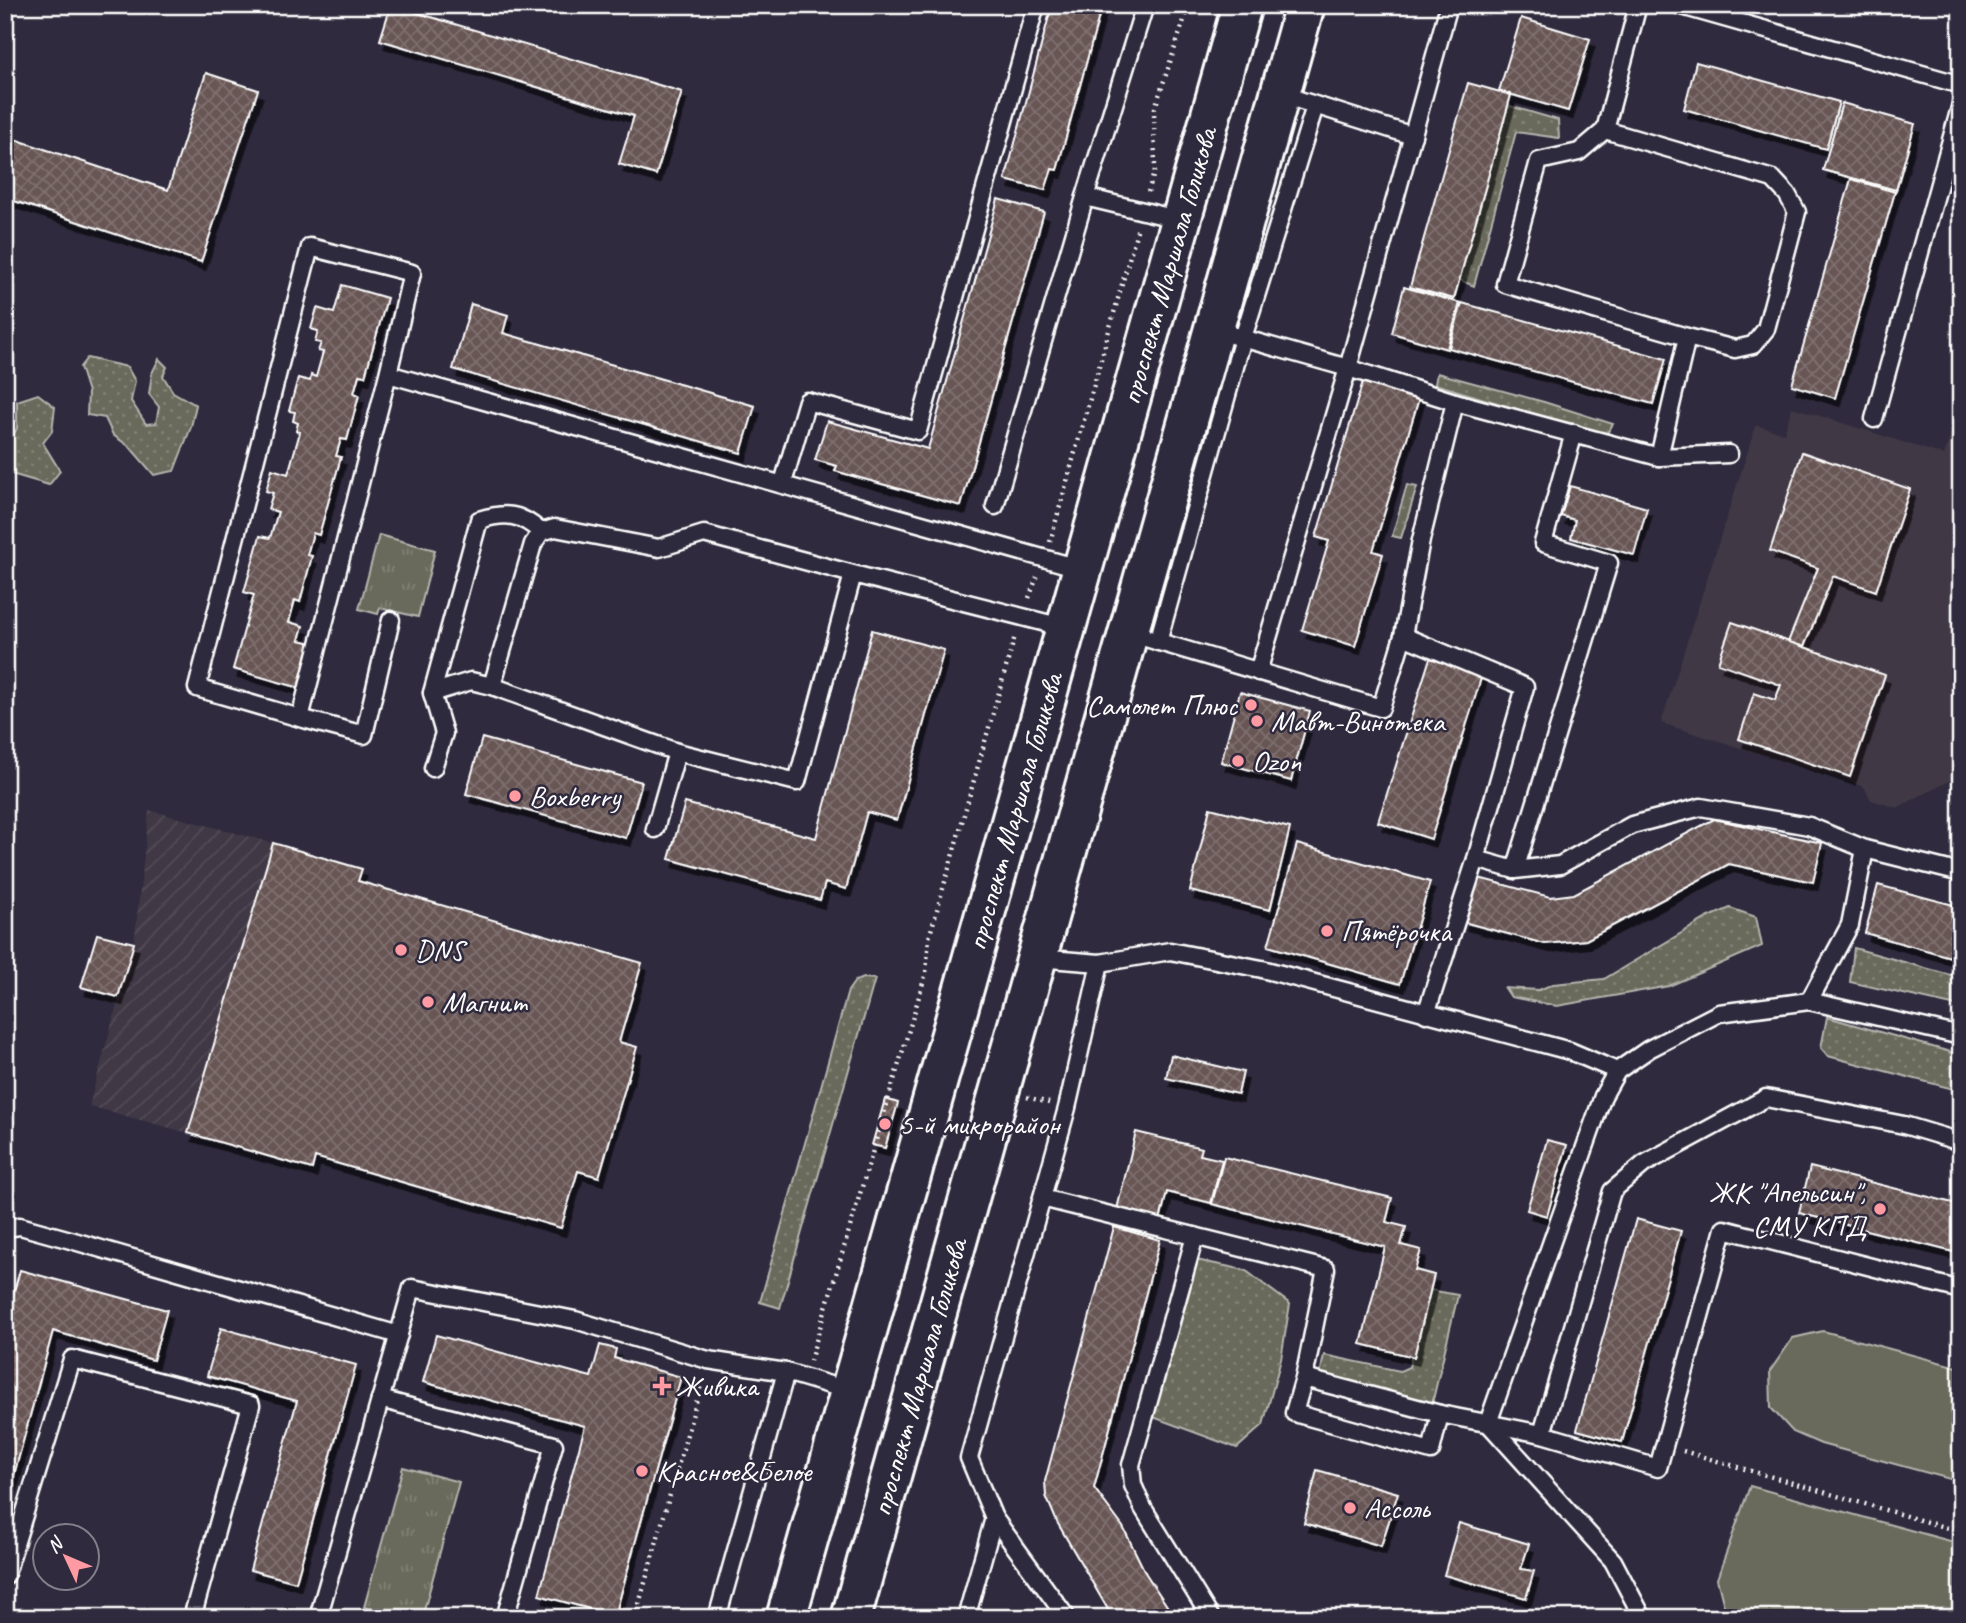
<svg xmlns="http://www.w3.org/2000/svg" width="1966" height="1623" viewBox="0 0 1966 1623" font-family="Caveat,sans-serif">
  <defs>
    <pattern id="industrial-furrows" width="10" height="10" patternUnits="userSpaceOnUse" patternTransform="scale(1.75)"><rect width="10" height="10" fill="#403744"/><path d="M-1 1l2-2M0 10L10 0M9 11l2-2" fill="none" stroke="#534b57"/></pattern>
    <pattern id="grass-dots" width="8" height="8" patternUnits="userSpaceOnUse" patternTransform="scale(1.75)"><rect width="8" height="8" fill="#6a6b5c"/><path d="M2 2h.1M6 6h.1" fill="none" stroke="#808174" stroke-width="1.8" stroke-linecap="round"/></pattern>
    <pattern id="park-tufts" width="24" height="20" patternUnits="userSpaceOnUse" patternTransform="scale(1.75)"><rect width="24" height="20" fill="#6a6b5c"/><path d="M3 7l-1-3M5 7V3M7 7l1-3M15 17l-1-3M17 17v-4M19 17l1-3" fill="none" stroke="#808174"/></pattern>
    <pattern id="building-cross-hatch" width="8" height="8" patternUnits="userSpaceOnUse" patternTransform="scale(1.75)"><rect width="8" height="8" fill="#685655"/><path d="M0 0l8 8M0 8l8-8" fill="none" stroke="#7f6f6e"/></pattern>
    <filter id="shadow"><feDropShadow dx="4.5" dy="8" stdDeviation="0" flood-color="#0009"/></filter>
  </defs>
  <rect width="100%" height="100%" fill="#2f2a3d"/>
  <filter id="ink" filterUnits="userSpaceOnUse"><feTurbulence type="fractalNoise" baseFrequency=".0143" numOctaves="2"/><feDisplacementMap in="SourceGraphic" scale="14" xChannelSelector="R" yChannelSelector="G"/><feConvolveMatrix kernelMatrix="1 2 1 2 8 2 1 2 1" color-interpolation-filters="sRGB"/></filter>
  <g filter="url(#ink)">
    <path fill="#403744" d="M1792,407L1944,455L1955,420L1961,422V775L1897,808L1871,800L1864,787L1661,723L1756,425L1784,433Z"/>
    <path fill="url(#industrial-furrows)" d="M149,810L273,843L188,1133L89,1106L134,943Z"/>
    <g fill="url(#grass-dots)" stroke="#b4b5ae" stroke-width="2">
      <path d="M1510,106L1558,120L1559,138L1516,132L1474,286L1459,280L1507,109Z"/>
      <path d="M87,358L127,367L135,381L131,401L146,424L156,423L159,407L149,394L152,373L159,359L167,367L163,376L173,392L196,405L191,427L174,471L154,475L130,447L113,435L105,418L87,415L88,392L80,367Z"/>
      <path d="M1437,373L1544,402L1613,424L1603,439L1580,428L1435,384Z"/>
      <path d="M38,394L55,407L52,431L43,443L60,471L49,485L8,473L7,447L17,428V401Z"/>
      <path d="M1407,485L1417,487L1401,538L1392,536Z"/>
      <path d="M1730,908L1756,917L1762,946L1669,986L1557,1006L1511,997L1505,988L1539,990L1553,984L1604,979L1707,918Z"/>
      <path d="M1854,948L1961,978V1007L1850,982Z"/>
      <path d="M864,978L875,979L780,1308L760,1302L848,991L855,981Z"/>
      <path d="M1827,1017L1961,1055V1091L1828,1056L1821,1048Z"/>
      <path d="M1191,1259L1245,1270L1290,1304L1281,1359L1263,1425L1237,1448L1142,1413Z"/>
      <path d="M1430,1290L1458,1295L1431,1408L1319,1380L1324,1355L1400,1371L1409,1367Z"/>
    </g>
    <g fill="url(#park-tufts)" stroke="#b4b5ae" stroke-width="2">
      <path d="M379,535L435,550L418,617L380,608L378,614L359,609Z"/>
      <path d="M403,1467L459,1482L422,1618H403L364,1607Z"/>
    </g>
    <g fill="#6a6b5c" stroke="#b4b5ae" stroke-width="2">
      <path d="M1823,1331L1961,1368V1482L1821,1444L1793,1432L1771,1408L1770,1371L1793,1338Z"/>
      <path d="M1750,1486L1961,1544V1618H1727L1717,1579Z"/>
    </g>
    <g fill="url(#building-cross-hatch)" stroke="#fff" stroke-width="2" filter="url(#shadow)">
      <path d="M391,5L682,92L656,175L619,164L634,116L380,40Z"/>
      <path d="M1052,5H1102L1057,170L1052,169L1045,190L1005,180Z"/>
      <path d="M1521,18L1590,39L1568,111L1499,91Z"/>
      <path d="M1696,62L1839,102L1826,149L1684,109Z"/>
      <path d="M206,73L258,90L201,262L5,198V136L168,190Z"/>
      <path d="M1468,83L1511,95L1454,299L1410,287Z"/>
      <path d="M1842,103L1915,124L1896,190L1823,170Z"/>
      <path d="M1851,179L1895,192L1835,398L1792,385Z"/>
      <path d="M998,199L1044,212L961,506L835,471L837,466L815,460L827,421L928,449Z"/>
      <path d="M342,285L387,298L365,376L359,375L354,393L359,395L347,440L341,439L336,456L341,457L319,535L313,533L307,555L312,556L300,602L295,600L289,622L303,626L299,640L312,643L300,688L233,669L254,595L244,592L260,536L270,538L278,512L268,509L273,493L266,491L272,469L288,474L300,432L296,431L298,423L293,421L295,412L289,411L298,378L310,381L311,375L316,377L323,352L318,351L321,343L315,342L318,331L311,329L317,308L334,313Z"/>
      <path d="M1404,287L1460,303L1447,349L1392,333Z"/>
      <path d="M1462,303L1666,359L1653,404L1449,348Z"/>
      <path d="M471,304L508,315L503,333L755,406L741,453L453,369Z"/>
      <path d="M1364,378L1420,395L1373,551L1383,554L1355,646L1302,630L1329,541L1316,537Z"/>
      <path d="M1802,452L1910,489L1876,591L1833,576L1804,647L1788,642L1818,568L1770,551Z"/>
      <path d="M1570,486L1647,508L1634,555L1571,538L1575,520L1561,516Z"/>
      <path d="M1732,622L1885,675L1850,777L1739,739L1754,693L1775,700L1781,685L1718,663Z"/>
      <path d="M872,630L944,650L897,820L867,812L846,889L825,883L820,900L669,859L685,803L816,838Z"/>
      <path d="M1430,658L1482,675L1431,839L1378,822Z"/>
      <path d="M1240,692L1310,711L1291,781L1221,762Z"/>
      <path d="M482,738L642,782L626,838L466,794Z"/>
      <path d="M1210,808L1290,828L1270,910L1190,891Z"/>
      <path d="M1714,819L1822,843L1813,882L1729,864L1586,940L1545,944L1463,922L1475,877L1550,897L1574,894Z"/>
      <path d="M273,843L362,869L358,881L642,963L619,1042L637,1047L599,1177L578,1171L561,1228L315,1157L312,1169L188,1133Z"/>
      <path d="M1297,844L1430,882L1400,984L1268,946Z"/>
      <path d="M1878,885L1961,907V960L1865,933Z"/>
      <path d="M97,934L134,943L118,997L81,987Z"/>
      <path d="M1171,1055L1243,1072L1238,1094L1166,1078Z"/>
      <path d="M885,1099L898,1103L885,1148L872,1145Z"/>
      <path d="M1136,1132L1202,1148L1200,1155L1222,1160L1211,1203L1167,1192L1160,1220L1117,1209Z"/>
      <path d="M1547,1140L1567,1145L1547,1216L1527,1210Z"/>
      <path d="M1224,1157L1392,1198L1386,1222L1406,1227L1401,1245L1421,1250L1415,1270L1434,1275L1414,1357L1361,1344L1385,1247L1212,1204Z"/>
      <path d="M1810,1167L1961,1205V1254L1799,1213Z"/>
      <path d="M1636,1219L1681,1231L1622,1442L1577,1430Z"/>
      <path d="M1114,1227L1160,1240L1094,1488L1123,1527L1146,1574L1175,1618H1113L1057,1522L1046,1496L1045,1481Z"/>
      <path d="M20,1270L167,1310L153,1360L53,1331L8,1497L5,1496V1323Z"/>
      <path d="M221,1328L356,1365L296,1582L250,1570L297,1401L207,1376Z"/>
      <path d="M436,1335L591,1377L600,1345L616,1349L614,1358L681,1377L615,1616L539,1595L585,1426L423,1382Z"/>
      <path d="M1317,1470L1398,1493L1381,1546L1304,1523Z"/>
      <path d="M1459,1523L1529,1544L1521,1569L1534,1571L1526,1598L1444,1575Z"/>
    </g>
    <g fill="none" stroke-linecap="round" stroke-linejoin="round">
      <defs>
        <g id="service">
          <path d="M1145,5L1085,197L1181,220"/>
          <path d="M1678,5L1961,85"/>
          <path d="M1280,94L1413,136"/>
          <path d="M1605,130L1773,179L1787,194L1797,212L1766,329L1753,345L1735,349L1687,337"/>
          <path d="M1214,330L1348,368L1455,402L1659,457L1687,337L1505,284L1539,161L1579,152L1605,130L1638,5"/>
          <path d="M388,374L412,273L310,247L197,688L300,718L388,374L1082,569"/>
          <path d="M1874,419L1961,104"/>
          <path d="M1659,457L1729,454"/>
          <path d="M783,483L807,401L918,431L1036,5"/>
          <path d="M995,506L1085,197"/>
          <path d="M853,574L704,534L659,548L555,528L541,532L533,544L492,686L677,752L797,782L853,574L1066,628"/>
          <path d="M1129,633L1381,708L1403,636L1421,540L1455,402"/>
          <path d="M1403,636L1525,687L1476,859L1515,870L1560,865L1632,825L1701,807L1809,826L1865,849L1961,873"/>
          <path d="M1158,642L1243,338L1315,106"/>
          <path d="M1258,672L1348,368L1449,5"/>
          <path d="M432,693L471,681L492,686"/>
          <path d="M300,718L364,735L391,620"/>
          <path d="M433,768L444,733L432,693L479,520C506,512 520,513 541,532"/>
          <path d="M655,829L677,752"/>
          <path d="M1515,870L1609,563L1543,543L1574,433"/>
          <path d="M1037,958L1100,963L1170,951L1262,969L1570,1051L1617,1071"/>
          <path d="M1809,1001L1850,925L1865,849"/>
          <path d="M1426,1014L1476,859"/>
          <path d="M1042,1198L1326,1269L1304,1378L1440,1414L1431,1451L1294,1413L1304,1378"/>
          <path d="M5,1228L20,1226L67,1239L399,1335"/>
          <path d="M1195,1236L1131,1465L1133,1485L1143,1508L1211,1618"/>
          <path d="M380,1399L554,1445L505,1618"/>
          <path d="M1440,1414L1542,1434L1658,1468L1724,1229L1961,1290"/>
          <path d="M1542,1434L1612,1191L1644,1164L1766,1098L1904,1125L1961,1142"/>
          <path d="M994,1518L1067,1618"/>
          <path d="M5,1577L72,1359L251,1405L192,1618"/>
          <path d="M318,1618L412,1288L575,1320L708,1360L786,1372L850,1391"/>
          <path d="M717,1618L786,1372"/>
          <path d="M966,1618L994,1518L969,1458L1067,1108L1100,963"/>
          <path d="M1643,1618L1613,1561L1488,1423L1603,1096L1617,1071L1649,1049L1719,1013L1809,1001L1961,1036"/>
        </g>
        <g id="secondary">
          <path id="s1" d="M786,1618L1242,5"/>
          <path id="s2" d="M851,1618L1305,5"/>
        </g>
      </defs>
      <use href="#service" stroke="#fff" stroke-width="21"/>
      <use href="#secondary" stroke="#fff" stroke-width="44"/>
      <g stroke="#fff" stroke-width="4.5" stroke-dasharray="2 5" stroke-linecap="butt">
        <path d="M1148,192L1155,170L1154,111L1189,5"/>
        <path d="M1050,542L1138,227"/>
        <path d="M1029,598L1037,577"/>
        <path d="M1027,1097L1049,1103"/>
        <path d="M810,1361L926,973L929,938L1015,636"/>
        <path d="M1683,1451L1961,1532"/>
        <path d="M635,1618L703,1378"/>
      </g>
      <use href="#service" stroke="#2f2a3d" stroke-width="16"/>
      <use href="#secondary" stroke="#2f2a3d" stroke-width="38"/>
    </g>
  </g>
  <g fill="#ff9aa2" stroke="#2f2a3d" stroke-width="2.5">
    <circle cx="1251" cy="705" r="7"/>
    <circle cx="1257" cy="721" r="7"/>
    <circle cx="1238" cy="761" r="7"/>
    <circle cx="515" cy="796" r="7"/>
    <circle cx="1327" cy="931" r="7"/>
    <circle cx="401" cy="950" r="7"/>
    <circle cx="428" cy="1002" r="7"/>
    <circle cx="885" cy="1124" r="7"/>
    <circle cx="1880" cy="1209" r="7"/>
    <path d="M658.5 1375.5h7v7h7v7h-7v7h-7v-7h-7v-7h7z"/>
    <circle cx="642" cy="1471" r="7"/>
    <circle cx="1350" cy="1508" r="7"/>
  </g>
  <g text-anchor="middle" stroke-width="5" stroke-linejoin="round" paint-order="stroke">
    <g font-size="30" fill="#fff" stroke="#2f2a3d">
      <text dy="10" stroke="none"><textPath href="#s1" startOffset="1405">проспект Маршала Голикова</textPath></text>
      <text dy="10" stroke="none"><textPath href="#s1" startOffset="838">проспект Маршала Голикова</textPath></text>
      <text dy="10" stroke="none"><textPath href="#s2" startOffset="250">проспект Маршала Голикова</textPath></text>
    </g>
    <g font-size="30" fill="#fff" stroke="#2f2a3d" text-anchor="start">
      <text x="1237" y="715" text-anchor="end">Самолет Плюс</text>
      <text x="1271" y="731">Мавт-Винотека</text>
      <text x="1252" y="771">Ozon</text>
      <text x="529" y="806">Boxberry</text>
      <text x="1341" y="941">Пятёрочка</text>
      <text x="415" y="960">DNS</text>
      <text x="442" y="1012">Магнит</text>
      <text x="899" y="1134">5-й микрорайон</text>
      <text x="1866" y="1202" text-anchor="end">ЖК "Апельсин",<tspan x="1866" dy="34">СМУ КПД</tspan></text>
      <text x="676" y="1396">Живика</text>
      <text x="656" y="1481">Красное&amp;Белое</text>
      <text x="1364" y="1518">Ассоль</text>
    </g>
  </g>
  <rect width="1966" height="1623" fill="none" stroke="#2f2a3d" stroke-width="28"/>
  <rect x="14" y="14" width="1938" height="1595" fill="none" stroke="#fff" stroke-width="2.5" filter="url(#ink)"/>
  <g transform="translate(66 1557) rotate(314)"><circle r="33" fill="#2f2a3d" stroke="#827f8b" stroke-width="2"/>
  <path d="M0-5L12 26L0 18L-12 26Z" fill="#ff9aa2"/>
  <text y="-10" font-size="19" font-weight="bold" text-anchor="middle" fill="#ffffff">N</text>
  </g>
</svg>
